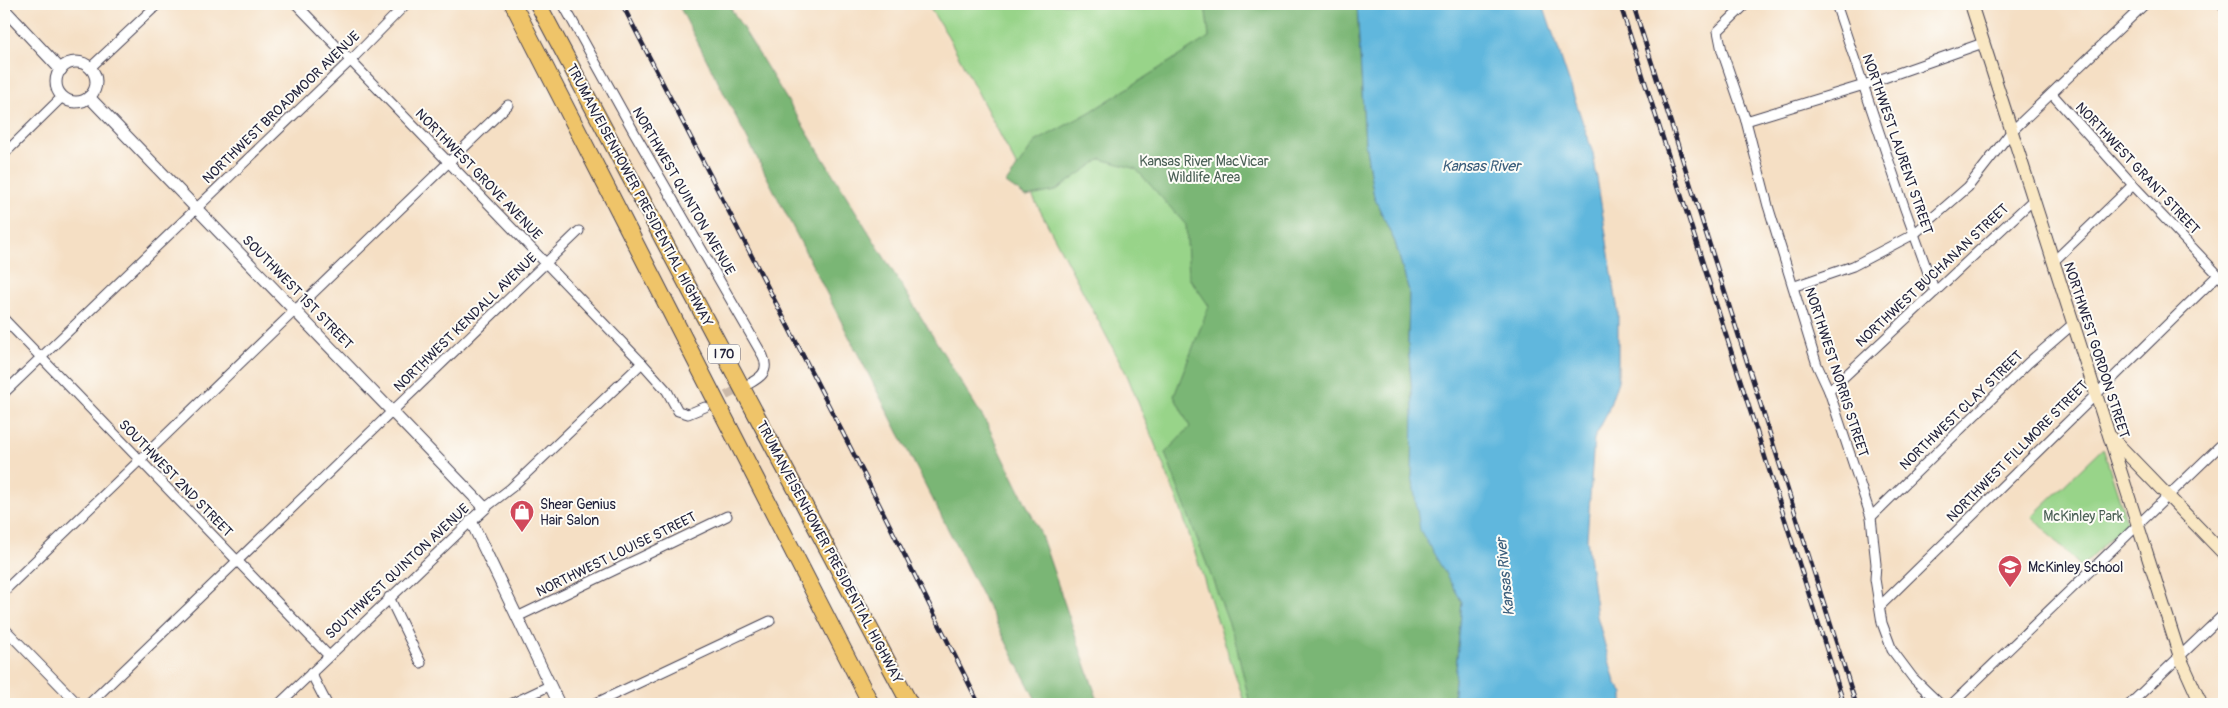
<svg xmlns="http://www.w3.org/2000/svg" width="2228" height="708" viewBox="0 0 2228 708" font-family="Pangolin,sans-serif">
  <rect width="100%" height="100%" fill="#fdfcf7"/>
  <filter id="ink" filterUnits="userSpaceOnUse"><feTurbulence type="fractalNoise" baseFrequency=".02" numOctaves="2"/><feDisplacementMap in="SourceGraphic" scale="10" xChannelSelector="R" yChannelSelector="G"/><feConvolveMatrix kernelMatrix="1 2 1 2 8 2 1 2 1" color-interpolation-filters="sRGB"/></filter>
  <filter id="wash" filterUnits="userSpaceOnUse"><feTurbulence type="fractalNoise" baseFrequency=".0096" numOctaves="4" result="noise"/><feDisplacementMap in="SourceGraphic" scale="20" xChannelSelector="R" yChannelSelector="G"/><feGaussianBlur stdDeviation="1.12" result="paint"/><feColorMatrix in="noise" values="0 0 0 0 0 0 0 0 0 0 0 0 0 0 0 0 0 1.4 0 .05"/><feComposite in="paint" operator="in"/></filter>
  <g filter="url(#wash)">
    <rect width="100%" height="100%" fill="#f5dfc4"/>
    <g fill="#98d489" stroke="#5d7b62">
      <path d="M927,4H1357L1361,47L1453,704H1245L1179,504L1127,375L948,36Z"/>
      <path d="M2103,448L2127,522L2081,567L2032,516Z"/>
    </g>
    <g fill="#7ab675" stroke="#4e6c58">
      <path d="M678,4H728L987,424L1040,532L1099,704H1038Z"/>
      <path d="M1205,4H1357L1365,143L1374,197L1395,242L1409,291L1408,343L1413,406L1448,576L1462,602L1453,704H1250L1235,640L1165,453L1190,427L1174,396L1209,306L1189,277L1186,225L1136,169L1101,159L1055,191L1026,197L1006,183L1035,142L1090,112L1209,37Z"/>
    </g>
    <path fill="#61b7dd" stroke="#426c8c" d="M1357,4H1543L1593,153L1618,311V381L1607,414L1594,439L1587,539L1597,616L1615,682L1623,693V704H1453L1462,602L1420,530L1412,476L1413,406L1408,343L1409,291L1395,242L1374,197L1365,143Z"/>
  </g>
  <g filter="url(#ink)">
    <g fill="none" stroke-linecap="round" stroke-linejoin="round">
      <path stroke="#cbb9a9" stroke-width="9" stroke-dasharray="9 4.5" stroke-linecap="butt" d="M714,402L744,386"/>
      <defs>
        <g id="minor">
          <path d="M296,4L642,363L667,391L678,411L688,414L705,407"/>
          <path d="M563,4L634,132L763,356C770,372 760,378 747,385"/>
          <path d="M1746,4L1718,31L1722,51L1746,121L1768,206L1817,365L1829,391L1871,517L1876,564L1875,579L1882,623L1892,650L1913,678L1940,704"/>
          <path d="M1836,4L1905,209L1935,292"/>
          <path d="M2222,4L2224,6"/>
          <path d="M91,67L158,4"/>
          <path d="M2052,94L2133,185L2224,281"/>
          <path d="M1746,121L1864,85L1983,43"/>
          <path d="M4,154L62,97"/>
          <path d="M2053,262L2133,185"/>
          <path d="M1795,286L1853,266L1914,234L1968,187L2011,132L2145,4"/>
          <path d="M4,319L329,656"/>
          <path d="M1829,391L2033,200"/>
          <path d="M4,393L351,60L406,4"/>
          <path d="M485,508L511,488L642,363"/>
          <path d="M1871,517L2028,363L2073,324"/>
          <path d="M4,591L508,105"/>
          <path d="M389,597L421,663"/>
          <path d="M1880,606L2218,275"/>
          <path d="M517,617L727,516"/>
          <path d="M4,628L78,704"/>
          <path d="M311,673L327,704"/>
          <path d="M89,704L579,231"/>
          <path d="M279,704L471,521"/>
          <path d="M511,704L549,686"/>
          <path d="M594,704L770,621"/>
          <path d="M1952,704L2224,442"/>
          <path d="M2130,704L2224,614"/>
        </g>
        <g id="tertiary">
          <path d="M4,9L61,70"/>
          <circle cx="76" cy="82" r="20"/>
          <path d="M89,97L485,508L471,521L559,704"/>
        </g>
        <g id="secondary">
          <path d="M1971,4L2180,657L2201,704"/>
          <path d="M2111,437L2224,554"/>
        </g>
        <g id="motorway">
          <path d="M513,4L871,704"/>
          <path d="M538,4L910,704"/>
        </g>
      </defs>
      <use href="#minor" stroke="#423e50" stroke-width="11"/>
      <use href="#tertiary" stroke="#423e50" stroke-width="13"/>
      <use href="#secondary" stroke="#423e50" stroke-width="14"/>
      <use href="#motorway" stroke="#423e50" stroke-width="18"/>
      <use href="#minor" stroke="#fff" stroke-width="9"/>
      <use href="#tertiary" stroke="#fff" stroke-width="11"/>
      <use href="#secondary" stroke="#f9e7c3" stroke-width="12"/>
      <use href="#motorway" stroke="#efc469" stroke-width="16"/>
      <defs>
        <g id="rail">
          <path d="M622,4L865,476L979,704"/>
          <path d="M1620,4L1844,704"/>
          <path d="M1633,4L1856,704"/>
        </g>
      </defs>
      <use href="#rail" stroke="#22223b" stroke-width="4.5"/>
      <use href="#rail" stroke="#fdfcf7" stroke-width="2.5" stroke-dasharray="8" stroke-linecap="butt"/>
    </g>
  </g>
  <defs>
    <symbol id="shop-pin" viewBox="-11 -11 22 30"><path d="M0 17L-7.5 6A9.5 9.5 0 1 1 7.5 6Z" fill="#d1495b" stroke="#fdfcf7"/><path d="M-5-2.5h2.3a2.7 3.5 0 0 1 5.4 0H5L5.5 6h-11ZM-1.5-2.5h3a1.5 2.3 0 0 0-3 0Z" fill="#fff"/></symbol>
    <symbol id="school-pin" viewBox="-11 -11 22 30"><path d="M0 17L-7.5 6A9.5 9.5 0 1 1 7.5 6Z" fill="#d1495b" stroke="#fdfcf7"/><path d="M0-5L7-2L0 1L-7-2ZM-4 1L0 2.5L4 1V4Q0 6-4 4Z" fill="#fff"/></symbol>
  </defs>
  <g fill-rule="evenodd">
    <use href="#shop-pin" x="508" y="498" width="28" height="38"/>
    <use href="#school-pin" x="1996" y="553" width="28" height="38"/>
  </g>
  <g text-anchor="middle" stroke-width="4" stroke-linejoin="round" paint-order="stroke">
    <rect fill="#fdfcf7" stroke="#646373" stroke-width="1" x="708" y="344.5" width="32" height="19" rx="4"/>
    <g font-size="12" font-weight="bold" fill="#22223b">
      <text x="724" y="358">I 70</text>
    </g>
    <g font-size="14" fill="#22223b" stroke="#fdfcf7">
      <text transform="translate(281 107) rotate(-44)" y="5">NORTHWEST BROADMOOR AVENUE</text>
      <text transform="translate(1898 144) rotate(71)" y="5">NORTHWEST LAURENT STREET</text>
      <text transform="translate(2138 168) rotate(47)" y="5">NORTHWEST GRANT STREET</text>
      <text transform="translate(479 174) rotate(46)" y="5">NORTHWEST GROVE AVENUE</text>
      <text transform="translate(684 191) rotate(60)" y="5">NORTHWEST QUINTON AVENUE</text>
      <text transform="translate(640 195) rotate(62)" y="5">TRUMAN/EISENHOWER PRESIDENTIAL HIGHWAY</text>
      <text transform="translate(1932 275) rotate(-43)" y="5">NORTHWEST BUCHANAN STREET</text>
      <text transform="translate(298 292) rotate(46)" y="5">SOUTHWEST 1ST STREET</text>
      <text transform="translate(465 322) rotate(-44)" y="5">NORTHWEST KENDALL AVENUE</text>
      <text transform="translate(2097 350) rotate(72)" y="5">NORTHWEST GORDON STREET</text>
      <text transform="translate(1837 372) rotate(72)" y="5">NORTHWEST NORRIS STREET</text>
      <text transform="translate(1961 410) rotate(-44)" y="5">NORTHWEST CLAY STREET</text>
      <text transform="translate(2017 451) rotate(-45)" y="5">NORTHWEST FILLMORE STREET</text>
      <text transform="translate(176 478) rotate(46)" y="5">SOUTHWEST 2ND STREET</text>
      <text transform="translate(830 552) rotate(62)" y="5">TRUMAN/EISENHOWER PRESIDENTIAL HIGHWAY</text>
      <text transform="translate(616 554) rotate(-26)" y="5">NORTHWEST LOUISE STREET</text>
      <text transform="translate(397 571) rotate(-43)" y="5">SOUTHWEST QUINTON AVENUE</text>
    </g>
    <g font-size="14" fill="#4b6056" stroke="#fdfcf7">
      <text x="1204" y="166">Kansas River MacVicar<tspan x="1204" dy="16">Wildlife Area</tspan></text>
      <text x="2083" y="521">McKinley Park</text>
    </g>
    <g font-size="14" fill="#22223b" stroke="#fdfcf7" text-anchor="start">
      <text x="540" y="509">Shear Genius<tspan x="540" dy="16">Hair Salon</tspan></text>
      <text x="2028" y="572">McKinley School</text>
    </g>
    <g font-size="15" font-style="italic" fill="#3b5e7c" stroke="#fdfcf7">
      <text x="1481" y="171">Kansas River</text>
      <text transform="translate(1505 577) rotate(-96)" y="5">Kansas River</text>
    </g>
  </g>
  <rect width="2228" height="708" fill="none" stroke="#fdfcf7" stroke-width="20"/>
</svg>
